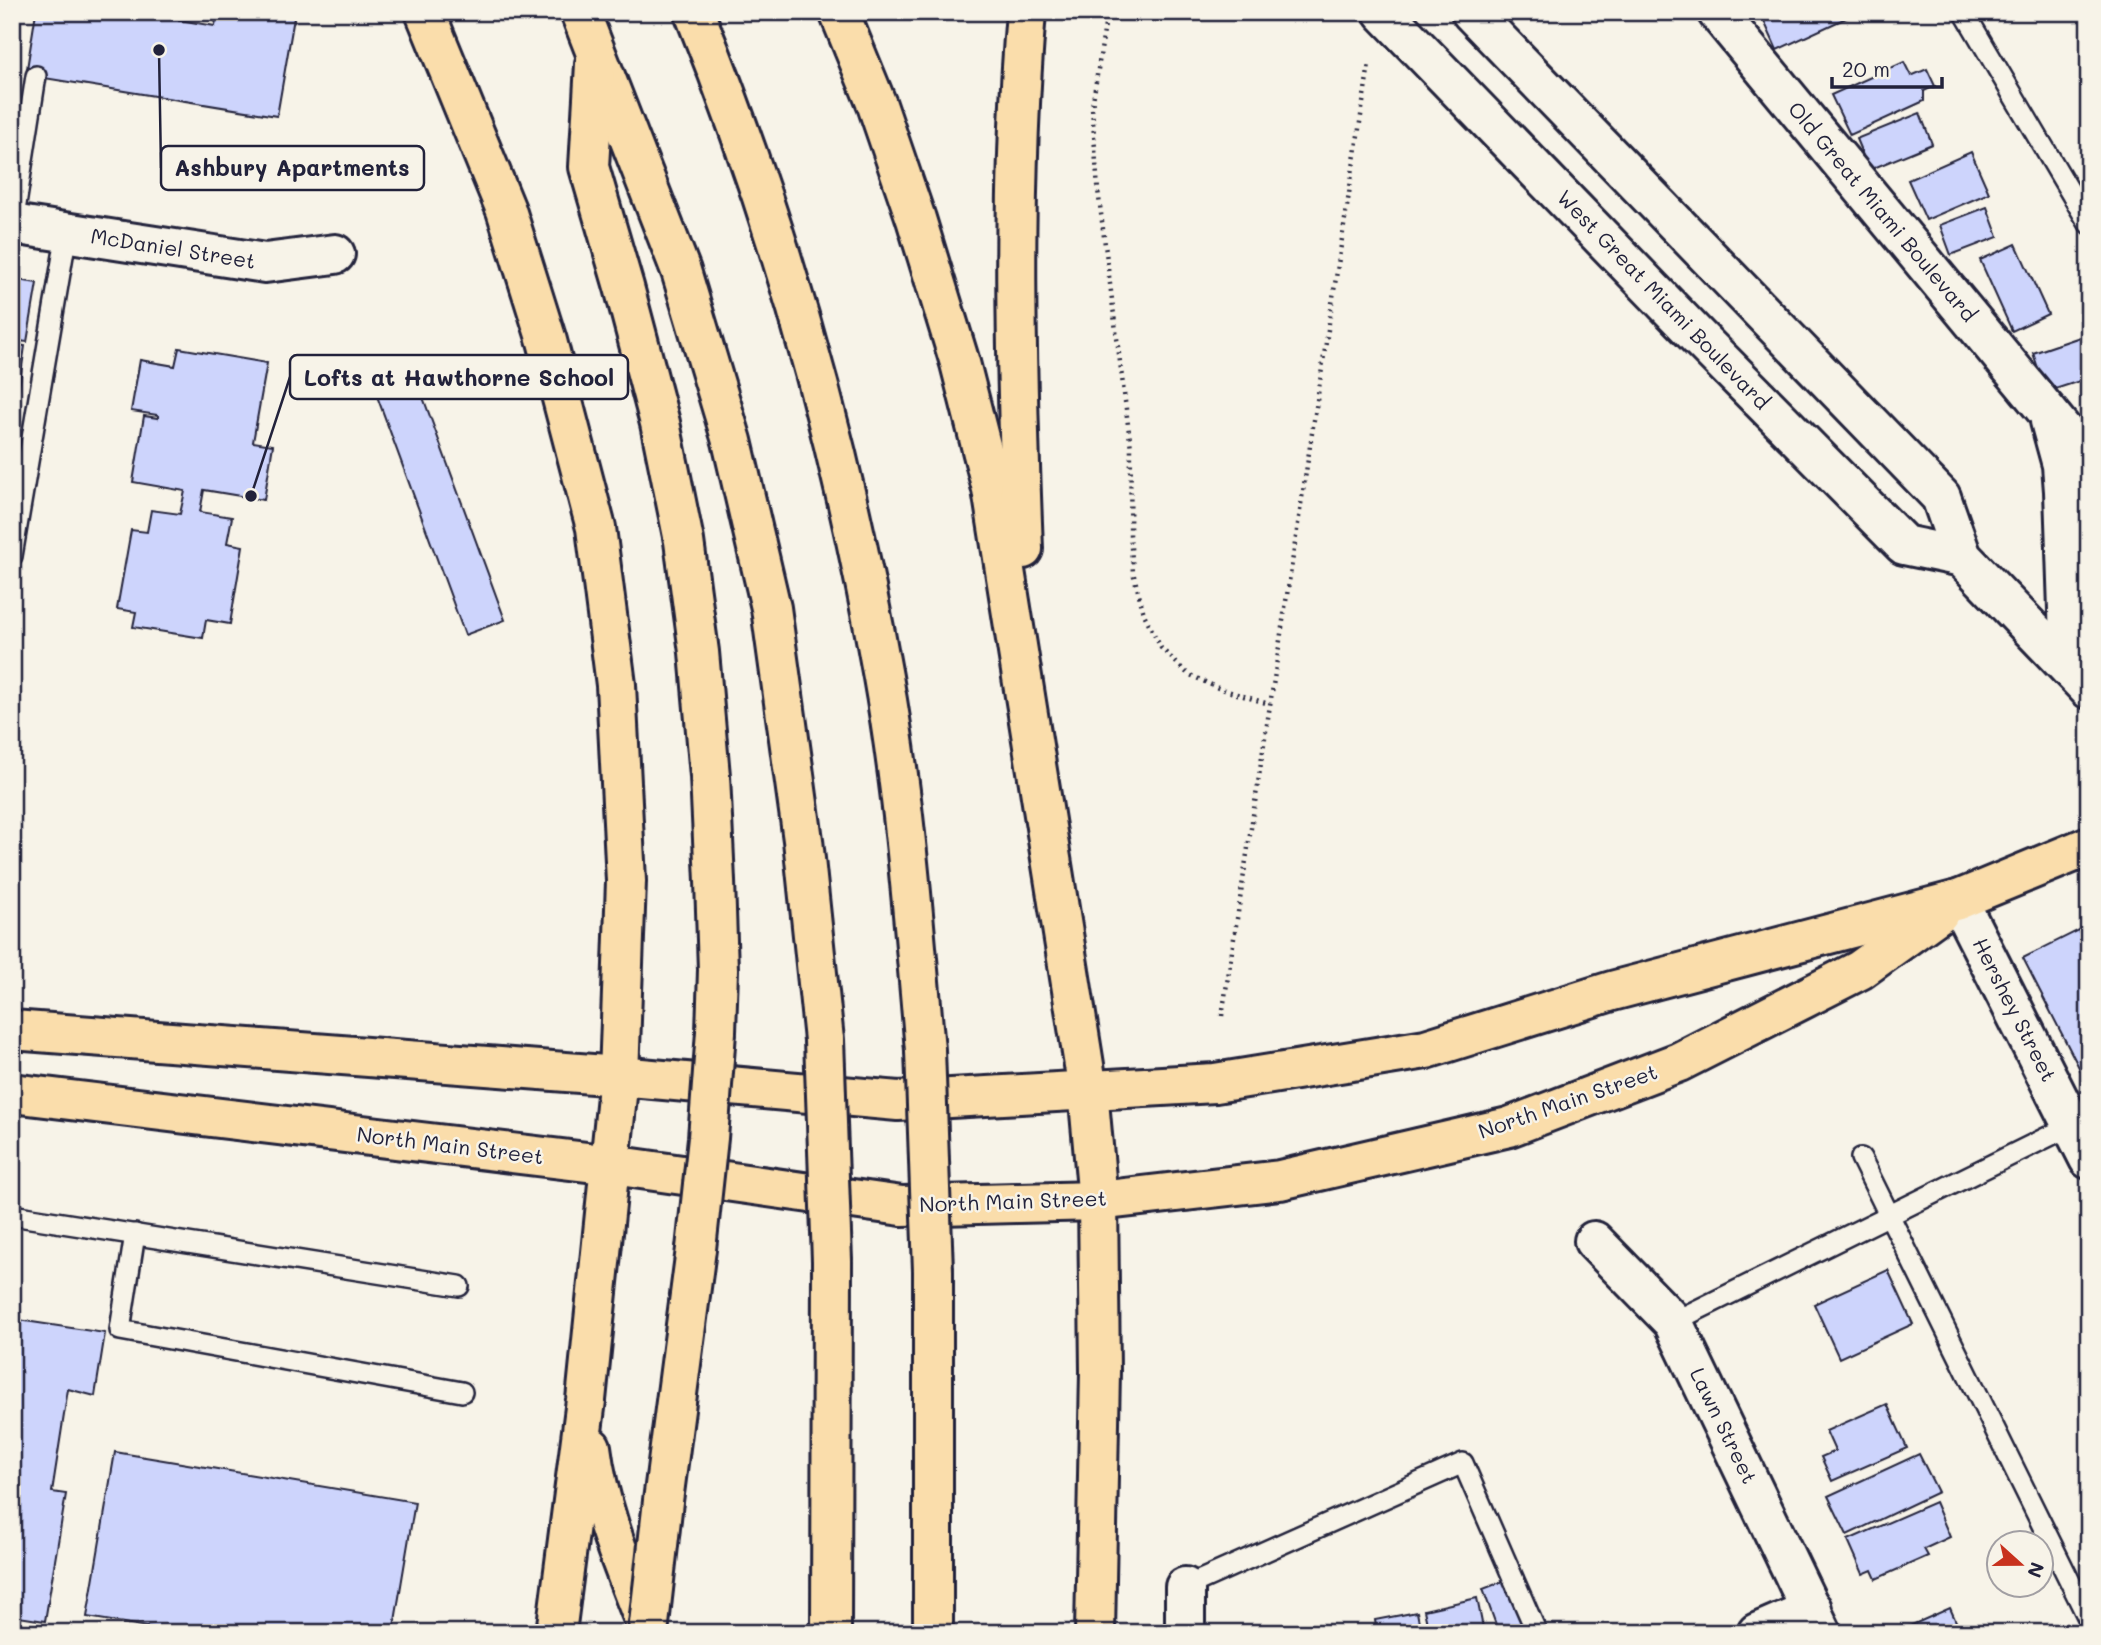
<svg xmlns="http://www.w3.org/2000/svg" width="2101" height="1645" viewBox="0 0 2101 1645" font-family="Mali,sans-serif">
  <rect width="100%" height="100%" fill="#f7f3e8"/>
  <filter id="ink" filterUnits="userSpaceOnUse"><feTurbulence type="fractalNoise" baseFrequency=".0143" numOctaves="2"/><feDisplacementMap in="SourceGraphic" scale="14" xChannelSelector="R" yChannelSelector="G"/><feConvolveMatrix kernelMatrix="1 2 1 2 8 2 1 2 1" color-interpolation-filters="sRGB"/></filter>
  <g filter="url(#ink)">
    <g fill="#cdd4fc" stroke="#22223b" stroke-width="2">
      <path d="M36,12H133L215,26L217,12H295L277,116L26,75Z"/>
      <path d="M1760,12H1859L1777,50Z"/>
      <path d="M1904,62L1911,76L1927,69L1935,86L1924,91V101L1850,135L1831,95Z"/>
      <path d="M1920,113L1932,144L1869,170L1856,139Z"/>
      <path d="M1971,152L1989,193L1926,220L1908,180Z"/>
      <path d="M1987,207L1998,237L1951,255L1940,225Z"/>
      <path d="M2016,244L2048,314L2012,331L1980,260Z"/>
      <path d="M12,279L37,283L27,342L12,340Z"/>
      <path d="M2089,334V378L2046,392L2033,353Z"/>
      <path d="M12,344L25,346L19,388L12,387Z"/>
      <path d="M179,348L267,363L253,442L273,445L264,500L204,490L200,512L232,517L227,543L243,546L230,624L206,620L203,638L133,627L136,612L117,609L131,530L147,532L151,510L180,514L185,491L133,482L144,416L158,418V415L131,411L140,360L175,366Z"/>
      <path d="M410,362L505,620L465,635L370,377Z"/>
      <path d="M2089,925V1087L2023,958Z"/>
      <path d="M1888,1270L1913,1324L1839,1358L1814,1304Z"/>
      <path d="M12,1319L105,1333L95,1396L68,1389L52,1492L66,1494L45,1621L12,1616Z"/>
      <path d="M1887,1404L1907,1448L1832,1481L1821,1457L1835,1451L1826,1431Z"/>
      <path d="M115,1452L415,1502L393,1633H185L87,1617Z"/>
      <path d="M1919,1454L1938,1492L1847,1535L1828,1496Z"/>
      <path d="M1935,1502L1950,1537L1924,1549L1928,1556L1876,1579L1872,1570L1863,1574L1848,1540Z"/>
      <path d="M1509,1579L1528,1633H1499L1483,1589Z"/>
      <path d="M1477,1598L1484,1633H1429L1424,1610Z"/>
      <path d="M1950,1608L1961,1633H1894Z"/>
      <path d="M1417,1612L1421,1633H1377L1375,1620Z"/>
    </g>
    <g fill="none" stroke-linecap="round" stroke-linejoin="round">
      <defs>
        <g id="service">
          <path d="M1964,12L2089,224"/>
          <path d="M13,224L36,76"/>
          <path d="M12,556L67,232"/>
          <path d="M1861,1158L2089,1620"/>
          <path d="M12,1215L459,1286"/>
          <path d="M135,1234L120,1330L462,1392"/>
          <path d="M1673,1322L2072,1125"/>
          <path d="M1185,1587L1463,1463L1537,1633"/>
        </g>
        <g id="minor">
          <path d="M1717,12L2089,462"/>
          <path d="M12,224L265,263L335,254"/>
          <path d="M2050,421L2062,465L2064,491L2070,669"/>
          <path d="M1958,900L2089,1159"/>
          <path d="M1594,1241L1673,1322L1822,1633"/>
          <path d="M1185,1633V1587"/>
          <path d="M1757,1633L1812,1609"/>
        </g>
        <g id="secondary">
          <path d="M1383,12L1698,337L1904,545L1962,557"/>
          <path d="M1471,12L1941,497L1962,557L2089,689"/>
        </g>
        <g id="primary">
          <path d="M12,1030L619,1076L898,1101L1215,1083L1426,1049L1612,991L1958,900L2089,846"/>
          <path d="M12,1093L612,1165L902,1206L1098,1201L1280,1180L1509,1127L1679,1062L1860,970L1939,913"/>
        </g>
        <g id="motorway">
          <path d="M425,12L506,210L547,341L596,528L616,685L626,881L619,1076L586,1400L556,1633"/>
          <path d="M580,12L681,271L732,441L771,608L803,840L824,1040"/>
          <path d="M694,12C780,225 843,451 883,677C905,800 914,926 925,1050"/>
          <path d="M839,12L877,105L916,219L960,363L992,489L1088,1090L1098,1201L1100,1371L1095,1633"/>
          <path d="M595,64L589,167L624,287L660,423L684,541L699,652L710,776L715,881L718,970L716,1032"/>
          <path d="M1023,549C1016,370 1011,191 1026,12"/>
          <path d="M933,1271V1633"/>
          <path d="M591,1447C599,1512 626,1572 649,1633"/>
          <path d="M663,1501L696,1249"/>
          <path d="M831,1633L832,1261"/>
        </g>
      </defs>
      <use href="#service" stroke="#22223b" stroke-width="24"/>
      <use href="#minor" stroke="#22223b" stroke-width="44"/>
      <use href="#secondary" stroke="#22223b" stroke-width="44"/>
      <use href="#primary" stroke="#22223b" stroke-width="44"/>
      <use href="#motorway" stroke="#22223b" stroke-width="44"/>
      <g stroke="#22223b" stroke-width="4.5" stroke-dasharray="2 5" stroke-linecap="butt">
        <path d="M1107,12L1092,107L1098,190L1131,448L1130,535L1133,572L1144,614L1161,648L1188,674L1218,688L1269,704"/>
        <path d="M1222,1016L1369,64"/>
      </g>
      <use href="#service" stroke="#f7f3e8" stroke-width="19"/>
      <use href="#minor" stroke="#f7f3e8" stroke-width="38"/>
      <use href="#secondary" stroke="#f7f3e8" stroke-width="38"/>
      <use href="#primary" stroke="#faddab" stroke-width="38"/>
      <use href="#motorway" stroke="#faddab" stroke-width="38"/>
      <defs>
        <g id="motorway-bridge">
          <path d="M824,1040L832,1261"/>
          <path d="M925,1050L933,1271"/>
          <path d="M696,1249L708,1138L716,1032"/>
          <path d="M648,1633L663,1501"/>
        </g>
      </defs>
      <use href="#motorway-bridge" stroke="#22223b" stroke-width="44" stroke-linecap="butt"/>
      <use href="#motorway-bridge" stroke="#faddab" stroke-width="38"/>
    </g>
  </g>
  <g text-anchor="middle" stroke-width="5" stroke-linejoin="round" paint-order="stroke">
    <g font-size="21" fill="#22223b" stroke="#f7f3e8">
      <text transform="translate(1882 212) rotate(50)" y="7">Old Great Miami Boulevard</text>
      <text transform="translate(173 249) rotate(9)" y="7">McDaniel Street</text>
      <text transform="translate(1663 300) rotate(46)" y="7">West Great Miami Boulevard</text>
      <text transform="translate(2014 1010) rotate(63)" y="7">Hershey Street</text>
      <text transform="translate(1568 1102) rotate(-19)" y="7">North Main Street</text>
      <text transform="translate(450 1146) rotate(7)" y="7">North Main Street</text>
      <text transform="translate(1013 1202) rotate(-2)" y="7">North Main Street</text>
      <text transform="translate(1723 1426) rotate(64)" y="7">Lawn Street</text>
    </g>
  </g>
  <path fill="none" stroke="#22223b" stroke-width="2.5" d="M159 50L161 168M251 496L290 377"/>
  <g fill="#22223b" stroke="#f7f3e8" stroke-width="2.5">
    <circle cx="159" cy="50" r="7"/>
    <circle cx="251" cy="496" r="7"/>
  </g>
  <g fill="#f7f3e8" stroke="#22223b" stroke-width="2.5">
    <rect x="161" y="146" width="263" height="44" rx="7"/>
    <rect x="290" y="355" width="338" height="44" rx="7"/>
  </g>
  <g font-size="23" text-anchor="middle" font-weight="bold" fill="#22223b">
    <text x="292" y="176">Ashbury Apartments</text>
    <text x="459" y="386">Lofts at Hawthorne School</text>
  </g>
  <rect width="2101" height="1645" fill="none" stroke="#f7f3e8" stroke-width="42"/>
  <rect x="21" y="21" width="2059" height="1603" fill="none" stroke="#22223b" stroke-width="2.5" filter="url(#ink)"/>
  <g transform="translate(2020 1564) rotate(111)"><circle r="33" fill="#f7f3e8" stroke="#a29fa3" stroke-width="2"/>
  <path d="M0-5L12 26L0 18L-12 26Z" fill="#c8321e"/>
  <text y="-10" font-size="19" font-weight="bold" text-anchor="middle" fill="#22223b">N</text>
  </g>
  <path d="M1832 77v10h110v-10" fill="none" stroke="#22223b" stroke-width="3.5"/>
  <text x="1842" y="77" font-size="21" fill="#22223b" stroke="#f7f3e8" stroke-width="5" paint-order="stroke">20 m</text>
</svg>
